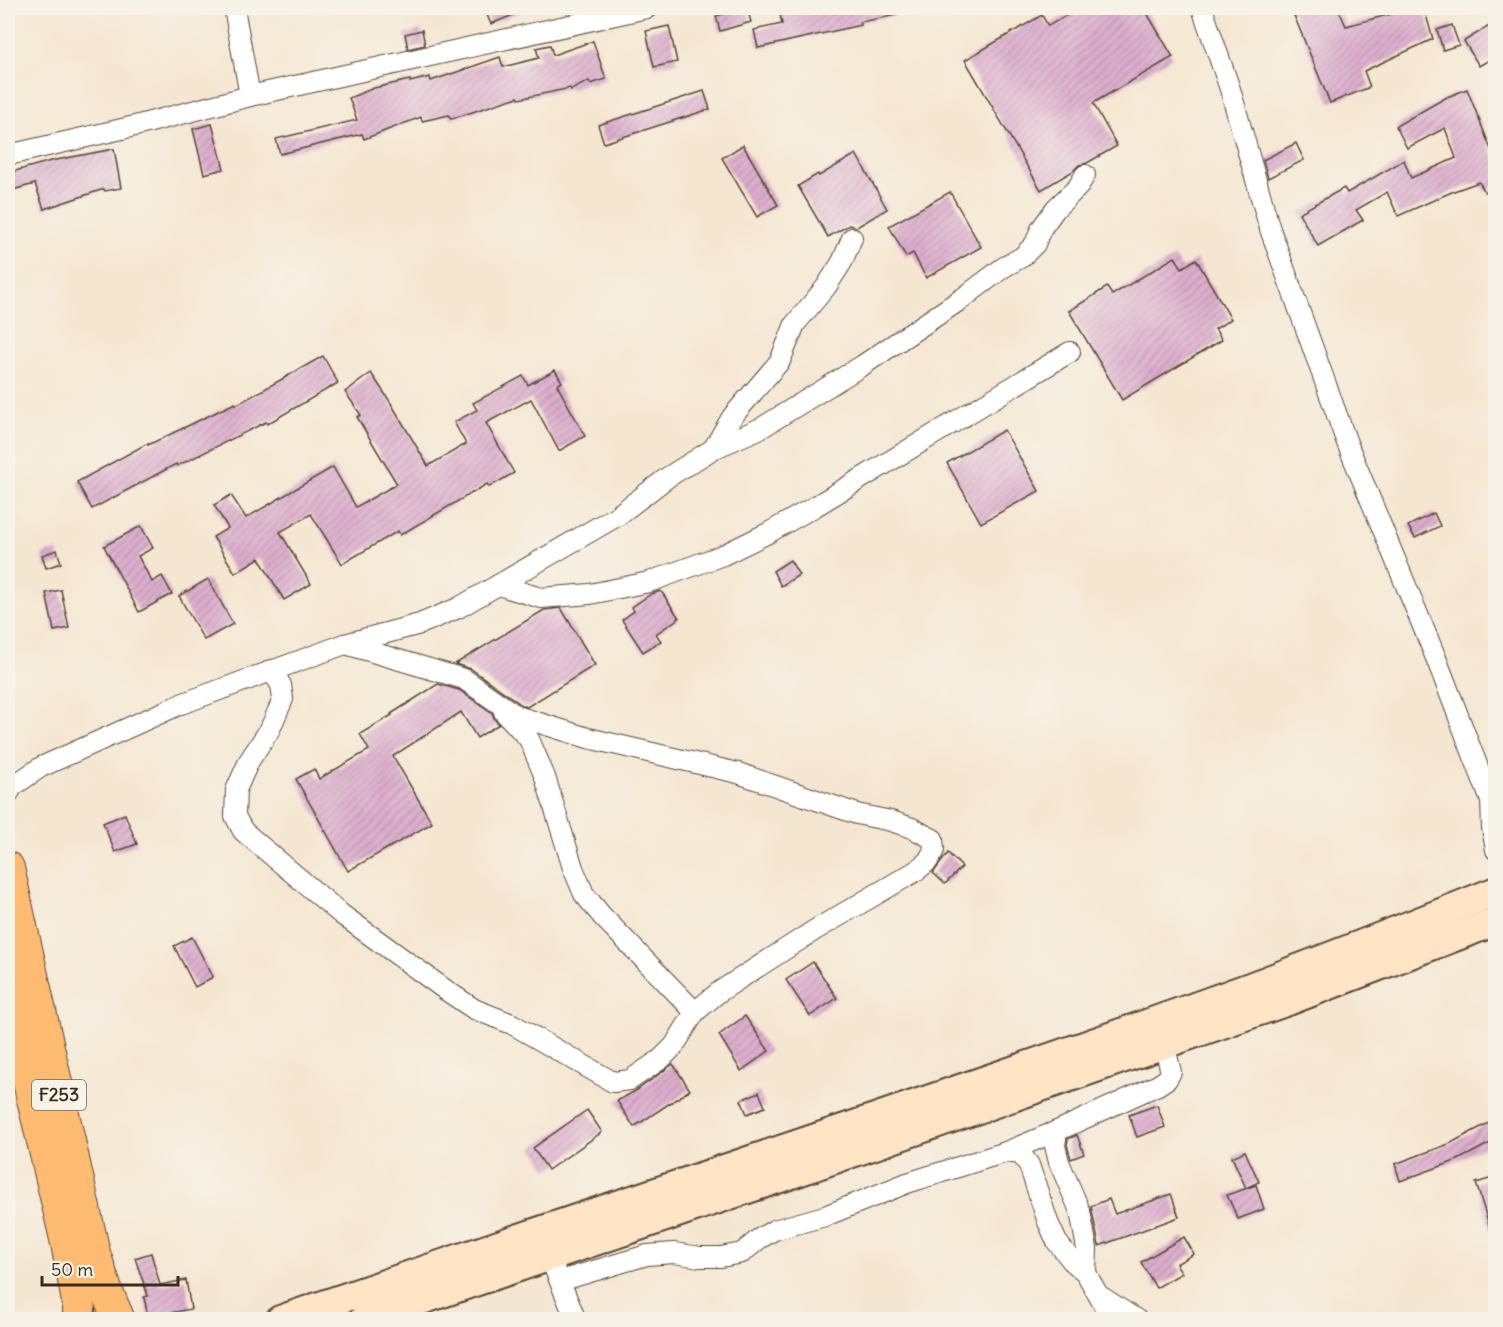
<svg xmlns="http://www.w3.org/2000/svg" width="1503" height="1327" viewBox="0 0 1503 1327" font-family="Delius,sans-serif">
  <defs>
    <pattern id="building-hatch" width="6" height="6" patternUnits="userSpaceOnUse" patternTransform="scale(1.5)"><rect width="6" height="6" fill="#deafcf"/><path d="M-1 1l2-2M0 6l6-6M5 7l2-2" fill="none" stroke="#b58fa7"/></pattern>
  </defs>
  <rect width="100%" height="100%" fill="#f7f3e8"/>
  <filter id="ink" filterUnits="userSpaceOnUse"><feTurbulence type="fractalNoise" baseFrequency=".0167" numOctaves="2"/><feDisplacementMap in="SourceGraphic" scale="12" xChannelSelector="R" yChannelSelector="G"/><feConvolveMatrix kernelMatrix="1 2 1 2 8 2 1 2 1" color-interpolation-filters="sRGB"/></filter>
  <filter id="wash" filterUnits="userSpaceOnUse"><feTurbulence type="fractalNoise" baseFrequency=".008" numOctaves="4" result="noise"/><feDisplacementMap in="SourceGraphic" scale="24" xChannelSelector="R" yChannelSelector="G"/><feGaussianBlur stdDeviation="1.35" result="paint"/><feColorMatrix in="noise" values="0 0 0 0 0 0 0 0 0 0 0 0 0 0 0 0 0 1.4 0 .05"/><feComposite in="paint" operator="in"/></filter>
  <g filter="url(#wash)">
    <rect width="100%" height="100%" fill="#f5e6d2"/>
    <g id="blocks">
      <g fill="url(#building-hatch)">
        <path d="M484,8H530L491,24Z"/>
        <path d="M747,8L751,22L720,31L716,16Z"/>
        <path d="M779,8H834V13L858,8H896L897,15L860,22L861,25L758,48L754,30L782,24Z"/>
        <path d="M1079,8H1144L1173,57L1093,103L1117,146L1087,163L1079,165L1073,171L1041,190L965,60L1042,15L1048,26Z"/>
        <path d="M1291,8H1338L1346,26L1414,8H1424L1433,39L1364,71L1370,87L1330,103Z"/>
        <path d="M1496,22V56L1479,66L1464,41Z"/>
        <path d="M1452,25L1459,45L1443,50L1437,30Z"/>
        <path d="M669,26L677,62L654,67L646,31Z"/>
        <path d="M422,30L425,45L408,49L405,34Z"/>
        <path d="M593,41L606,79L590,84L589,81L571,90L570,88L519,99L518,97L451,119L449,115L422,121L421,117L364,139L362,134L280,154L276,139L357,120L349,98L374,88L410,80V82L430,77L431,81L500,57L503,67L539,58L536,48L550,45L553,55Z"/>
        <path d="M1467,89L1496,162V186L1485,192L1479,182L1454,191L1398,216L1387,192L1356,210L1363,220L1318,246L1299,213L1344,188L1347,193L1404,160L1411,178L1456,158L1445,128L1407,148L1396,126L1447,97Z"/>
        <path d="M704,91L710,109L604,143L598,125Z"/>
        <path d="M212,124L224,169L204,174L193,129Z"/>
        <path d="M1296,143L1304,160L1268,178L1263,160Z"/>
        <path d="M743,145L778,205L757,217L722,158Z"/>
        <path d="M114,149L121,188L105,191L104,189L44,209L35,184L12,190L8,173L51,161Z"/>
        <path d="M856,154L887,209L857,227L849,225L828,237L798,186L818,174L819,176Z"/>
        <path d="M950,192L981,247L926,278L913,253L906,257L889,226Z"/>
        <path d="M1175,257L1182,268L1196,259L1231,319L1215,329L1222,340L1122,400L1069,311L1107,287L1112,295Z"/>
        <path d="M323,356L338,383L267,424L266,422L177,466L176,464L92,509L77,482L148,443V445L235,403L236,405Z"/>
        <path d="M555,370L562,382L557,385L585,436L559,451L531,399L486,423L514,473L489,487L487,484L400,535L398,531L342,564L311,514L280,532L311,584L284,600L259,558L235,573L213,537L228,528L214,505L231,495L246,518L333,467L356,507L397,484L357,417L361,415L345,392L371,373L389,400L428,466L466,444L454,422L477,410L473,403L523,376L528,385Z"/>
        <path d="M1004,430L1039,491L981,523L947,463Z"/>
        <path d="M1434,513L1440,526L1415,538L1408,526Z"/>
        <path d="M141,526L153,548L138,556L152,582L162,576L172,594L139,612L104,546Z"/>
        <path d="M57,550L61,563L46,568L42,555Z"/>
        <path d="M790,560L799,575L781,586L773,571Z"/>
        <path d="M208,579L233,624L204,640L179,596Z"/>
        <path d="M61,590L69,628L54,631L46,593Z"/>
        <path d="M661,591L679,618L656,634L661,641L643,652L622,620L634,611L632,607L651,594Z"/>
        <path d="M561,608L595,665L527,707L522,705L471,669L455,664L544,610Z"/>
        <path d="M438,684L459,690L492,713L495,720L499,724L477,738L461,712L393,756L432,823L348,871L296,779L314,769L319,779L369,750L360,734L392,715L391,714Z"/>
        <path d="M125,814L137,844L115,852L103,823Z"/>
        <path d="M948,853L962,867L945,884L933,873Z"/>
        <path d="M192,937L213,977L195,987L174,946Z"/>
        <path d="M813,962L837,998L810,1016L786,980Z"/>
        <path d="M745,1016L769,1051L741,1071L719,1035Z"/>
        <path d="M673,1064L690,1090L634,1127L617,1101L637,1090Z"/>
        <path d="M759,1092L765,1107L747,1114L741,1100Z"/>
        <path d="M1157,1105L1165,1127L1137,1137L1129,1115Z"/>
        <path d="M587,1110L602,1132L548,1170L533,1148Z"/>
        <path d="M1496,1119V1140L1458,1160L1400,1181L1395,1164L1449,1144Z"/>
        <path d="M1077,1135L1084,1154L1071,1159L1067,1145L1068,1139Z"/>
        <path d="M1245,1151L1259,1182L1246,1188L1232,1157Z"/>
        <path d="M1496,1177V1234L1492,1235L1476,1183Z"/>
        <path d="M1256,1185L1264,1209L1238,1219L1227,1195Z"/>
        <path d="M1171,1194L1179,1217L1099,1246L1091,1206L1109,1199L1115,1214Z"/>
        <path d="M1184,1237L1194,1254L1176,1264L1182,1273L1156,1288L1141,1262Z"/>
        <path d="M151,1253L160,1285L186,1280L191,1309L148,1317L144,1297L148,1296L135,1258Z"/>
      </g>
    </g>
  </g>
  <g filter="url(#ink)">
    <use href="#blocks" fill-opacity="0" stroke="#574639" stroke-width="1.5"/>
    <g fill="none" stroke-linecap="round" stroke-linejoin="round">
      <defs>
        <g id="minor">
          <path d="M234,8L250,96"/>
          <path d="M1202,8L1230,89L1270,229L1347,443L1436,658L1491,801L1492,828L1496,850"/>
          <path d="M8,155L135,126L250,96L647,8"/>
          <path d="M713,449L732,417L780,361L795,324L826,287L842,262L852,238"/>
          <path d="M498,585L541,598L590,594L649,582L723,555L768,533L814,507L1070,352"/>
          <path d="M271,670L281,685L283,699L270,729L249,761L236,790L235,816L243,831L341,914L447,991L474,1009L512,1024L613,1082L630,1080L661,1059L674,1046L695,1012L719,992L815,930L916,871L928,861L934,850L933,839L912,828L891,821L857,814L738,773L588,738L517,716L464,679L345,644"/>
          <path d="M504,712L529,739L545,777L573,868L584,894L602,916L695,1012"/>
          <path d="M8,794L13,786L41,767L181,704L345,644L420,624L458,608L498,585L617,516L668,477L713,449L761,428L863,365L963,298L1004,267L1022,257L1035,244L1041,229L1056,208L1078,187L1085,175"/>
          <path d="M1057,1131L1055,1146L1059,1162L1080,1211L1087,1249L1086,1273"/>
          <path d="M1006,1152L1021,1154L1029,1165L1048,1222L1057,1242L1072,1261L1086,1273L1112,1320"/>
          <path d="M555,1270L576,1320"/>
          <path d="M560,1281L647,1255L674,1253L700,1257H721L742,1253L759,1239L774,1230L825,1216L907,1183L1006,1152L1057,1131L1158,1085L1167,1079L1171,1072L1164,1044"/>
          <path d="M1100,1296L1137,1320"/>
        </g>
        <g id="secondary">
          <path d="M280,1320C590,1212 903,1112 1211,1001C1307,967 1401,929 1496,891"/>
          <path d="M363,1320L783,1177L1288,1001L1496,921"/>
        </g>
        <g id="primary">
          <path d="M8,868L94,1253L106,1290L119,1320"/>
          <path d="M8,993L67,1243L79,1307V1320"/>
        </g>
      </defs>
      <use href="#minor" stroke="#574639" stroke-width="22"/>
      <use href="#secondary" stroke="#574639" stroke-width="32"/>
      <use href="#primary" stroke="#574639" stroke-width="34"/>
      <use href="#minor" stroke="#fff" stroke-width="20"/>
      <use href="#secondary" stroke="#ffe4c6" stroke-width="28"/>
      <use href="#primary" stroke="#febb71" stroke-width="32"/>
    </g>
  </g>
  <g text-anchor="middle" stroke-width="6" stroke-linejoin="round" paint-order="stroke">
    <rect fill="#f7f3e8" stroke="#73665b" stroke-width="1.5" x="32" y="1080" width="54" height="30" rx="4.5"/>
    <g font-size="18" font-weight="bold" fill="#3b2a1e">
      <text x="59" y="1101">F253</text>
    </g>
  </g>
  <rect width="1503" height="1327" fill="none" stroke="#f7f3e8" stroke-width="30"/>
  <path d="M42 1276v9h136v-9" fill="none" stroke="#3b2a1e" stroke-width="3"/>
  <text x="51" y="1276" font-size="18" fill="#3b2a1e" stroke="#f7f3e8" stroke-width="4.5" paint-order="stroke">50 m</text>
</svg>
